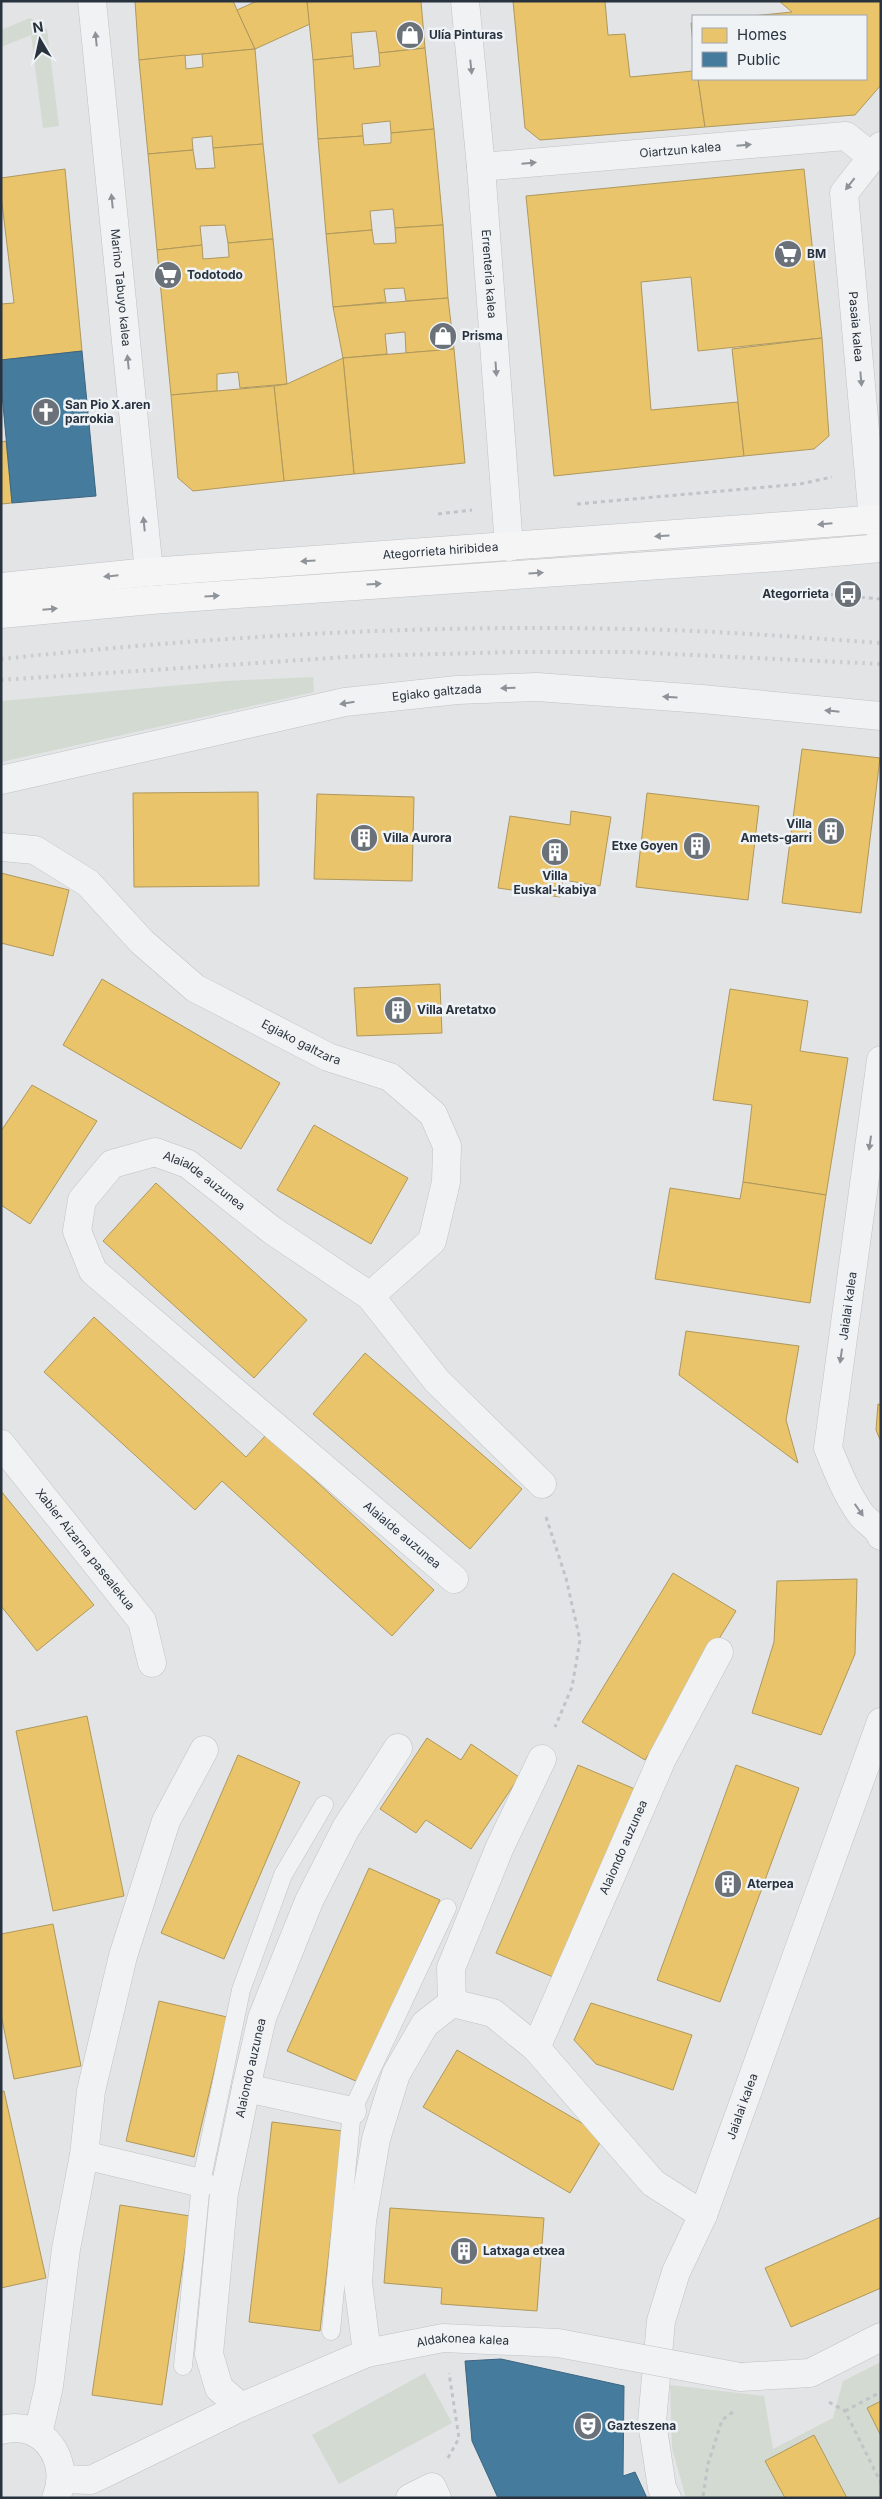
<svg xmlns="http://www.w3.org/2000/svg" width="882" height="2499" viewBox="0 0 882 2499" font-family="Inter,sans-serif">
  <rect width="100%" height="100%" fill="#e2e4e6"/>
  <g fill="#d3dad2">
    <path d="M30,18L47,29L59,126L43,128L31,35L1,47V30Z"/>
    <path d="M313,677L314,692L1,762V701L226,681Z"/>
    <path d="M881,2362V2498H686L672,2448L670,2385L764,2396L773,2449L833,2418L843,2381Z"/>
    <path d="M425,2373L452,2423L339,2484L312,2435Z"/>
  </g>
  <g fill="#e9c46a" stroke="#af985d">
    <path d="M135,1H233L255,49L139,60Z"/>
    <path d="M257,1H307L310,24L255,49L237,10Z"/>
    <path d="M307,1H421L425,48L379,53L376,31L351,33L353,56L313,60Z"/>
    <path d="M513,1H605L608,35L625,34L630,77L693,71V79H698L705,127L540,140L525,128Z"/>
    <path d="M779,1H881V85L855,115L705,127L698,79H866V16H752L792,12Z"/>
    <path d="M691,23H693V44Z"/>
    <path d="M425,48L434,129L391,133L390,121L362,124L363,136L318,139L313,60L353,56L354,69L380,66L379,53Z"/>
    <path d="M255,49L263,144L213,148L212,136L192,138L193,150L148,154L139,60L185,55L186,69L203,67L202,54Z"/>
    <path d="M434,129L443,225L395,228L393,209L370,211L372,230L326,234L318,139L363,136L364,145L391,143V133Z"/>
    <path d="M263,144L273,239L228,243L225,225L200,226L202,245L157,250L148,154L193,150L196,169L215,168L213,148Z"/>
    <path d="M65,169L82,351L1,360V304L14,303L1,195V178Z"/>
    <path d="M804,169L822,338L698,351L691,277L641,282L651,410L738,402L744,456L554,476L526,196Z"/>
    <path d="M443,225L448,298L406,301L404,288L384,289L386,302L333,307L326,234L372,230L374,244L396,243L395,228Z"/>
    <path d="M273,239L287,384L240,388L238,372L217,374V391L171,395L157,250L202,245L203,259L229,257L228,243Z"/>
    <path d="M448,298L454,349L406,353L405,332L385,334L387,354L343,358L333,307Z"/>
    <path d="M822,338L829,436L814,449L744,456L732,349Z"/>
    <path d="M454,349L465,463L354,474L343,358Z"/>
    <path d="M343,358L354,474L284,481L274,386L287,384Z"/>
    <path d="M274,386L284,481L193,491L178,478L171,395Z"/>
    <path d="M6,441L12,503L1,504V442Z"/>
    <path d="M802,749L880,758L861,913L782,903Z"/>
    <path d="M258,792L259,886L134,887L133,793Z"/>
    <path d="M647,793L759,806L748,900L636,887Z"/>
    <path d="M317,794L414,797L412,881L314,879Z"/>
    <path d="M571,811L611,817L600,886L563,880L560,897L498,888L510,816L570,825Z"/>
    <path d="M1,873L69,890L53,956L1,943Z"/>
    <path d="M102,979L280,1083L241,1149L63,1045Z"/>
    <path d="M440,984L442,1033L357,1036L354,988Z"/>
    <path d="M730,989L808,1001L800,1051L848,1058L826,1195L743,1182L752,1105L713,1100Z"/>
    <path d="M32,1085L97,1121L30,1224L1,1205V1131Z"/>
    <path d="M314,1125L408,1178L371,1244L277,1190Z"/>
    <path d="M743,1182L826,1195L810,1303L655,1279L670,1188L740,1199Z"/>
    <path d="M156,1183L307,1320L254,1378L103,1241Z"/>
    <path d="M94,1317L246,1457L266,1435L434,1590L392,1636L222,1481L195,1510L44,1372Z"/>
    <path d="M686,1331L799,1346L786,1420L798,1463L679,1375Z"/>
    <path d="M365,1353L522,1489L470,1549L313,1414Z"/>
    <path d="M878,1404L881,1405V1442L876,1430Z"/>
    <path d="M1,1491L94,1605L37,1651L1,1606Z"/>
    <path d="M673,1573L736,1611L645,1760L582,1722Z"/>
    <path d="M857,1579L855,1654L821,1735L752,1713L774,1642L777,1581Z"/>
    <path d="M87,1716L124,1896L53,1911L16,1731Z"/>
    <path d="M427,1738L461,1760L471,1744L519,1777L471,1849L426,1820L416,1833L380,1809Z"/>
    <path d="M238,1755L300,1782L224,1959L161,1933Z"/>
    <path d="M578,1765L642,1792L560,1980L496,1953Z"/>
    <path d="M736,1765L799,1788L720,2002L657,1980Z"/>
    <path d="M369,1868L440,1900L358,2082L287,2051Z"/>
    <path d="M53,1924L81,2066L14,2079L1,2014V1934Z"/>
    <path d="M159,2001L227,2017L194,2157L126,2141Z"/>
    <path d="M591,2003L692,2035L673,2090L596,2064L574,2040Z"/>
    <path d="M457,2050L604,2136L570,2193L423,2107Z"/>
    <path d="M4,2091L46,2278L1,2288V2092Z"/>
    <path d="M272,2122L343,2131L320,2331L249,2322Z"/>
    <path d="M120,2205L190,2216L162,2405L92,2395Z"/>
    <path d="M390,2208L544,2218L537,2311L441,2304L442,2288L384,2283Z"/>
    <path d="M881,2217V2288L791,2327L765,2268Z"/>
    <path d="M881,2401V2436L867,2408Z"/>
    <path d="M814,2435L847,2498H785L765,2461Z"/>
  </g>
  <g fill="#457b9d" stroke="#3d6581">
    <path d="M82,351L96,496L12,503L1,383V360Z"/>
    <path d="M501,2359L624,2386L623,2476L635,2472L647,2498H498L472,2441L465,2361Z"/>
  </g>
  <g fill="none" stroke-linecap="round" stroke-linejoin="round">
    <defs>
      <g id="lane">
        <path d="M331,2331L352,2111L447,1908"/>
        <path d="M183,2366L201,2183L241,1990L283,1875L324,1805"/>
      </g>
      <g id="street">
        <path id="s1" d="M92,1L149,572"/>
        <path id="s2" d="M465,1L481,167L509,547"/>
        <path id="s3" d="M881,146L844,193L873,520L881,530"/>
        <path id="s4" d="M481,167L846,136L872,157"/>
        <path id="s5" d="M1,780L345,702L457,690L537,687L702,699L881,716"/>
        <path id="s6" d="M1,847L35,850L88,883L142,942L195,988L328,1057L390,1077L433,1114L447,1146L446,1182L432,1241L370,1296"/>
        <path d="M881,1060L828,1448C837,1470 846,1493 860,1513C866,1522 877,1526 881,1536"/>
        <path id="s7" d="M1,1444L142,1621L152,1663"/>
        <path id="s8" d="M454,1579L93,1271L77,1231L82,1200L112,1164L155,1152L188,1164L273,1231L370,1296L437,1381L542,1484"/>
        <path d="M452,2003L451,1968L499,1849L542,1759"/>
        <path id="s9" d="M536,2048L662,1759L719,1652"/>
        <path d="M246,2088L352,2111"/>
        <path d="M84,2155L201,2183"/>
        <path d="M367,2353L358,2283L362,2221L376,2139L396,2074L425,2024L452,2003L493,2013L536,2048L653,2183L703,2215"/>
        <path d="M740,2377L810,2373L881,2337"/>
        <path id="s10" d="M241,2407L219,2388L209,2354L224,2193L246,2088L262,2018L309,1901L346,1828L398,1748"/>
        <path d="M1,2430C43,2418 72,2461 56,2498"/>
        <path d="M38,2434L49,2386L66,2249L84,2155L91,2091L123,1956L166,1821L204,1750"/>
        <path id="s11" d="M62,2479L91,2480L241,2407L367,2353L443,2338L558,2343L622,2355"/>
        <path d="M410,2498L432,2487L437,2498"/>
        <path id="s12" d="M667,2498L662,2488L652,2422L661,2321L676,2272L703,2215L881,1722"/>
      </g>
      <g id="secondary">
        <path id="s13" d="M1,587L149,572L881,519"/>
        <path d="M1,614L151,600L778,557L881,548"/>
      </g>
    </defs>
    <use href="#lane" stroke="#c0c2c4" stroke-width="19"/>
    <use href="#street" stroke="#c0c2c4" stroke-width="29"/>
    <use href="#secondary" stroke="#c0c2c4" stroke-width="29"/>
    <g stroke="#c0c3c7" stroke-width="3" stroke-dasharray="4 4" stroke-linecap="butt">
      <path d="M577,504L800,484L832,477"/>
      <path d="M438,514L472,510"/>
      <path d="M813,593L881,599"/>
      <path d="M546,1517L566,1578L580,1640L572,1687L555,1727"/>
      <path d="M829,2402L845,2411L881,2483"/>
      <path d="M845,2411L881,2392"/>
      <path d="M448,2458L459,2438L449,2373"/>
      <path d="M703,2496L708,2464L722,2420L734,2411"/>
    </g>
    <use href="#lane" stroke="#f1f2f3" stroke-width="18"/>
    <use href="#street" stroke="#f1f2f3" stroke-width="28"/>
    <use href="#secondary" stroke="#f5f5f6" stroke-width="28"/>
    <g stroke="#caccce" stroke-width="4" stroke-dasharray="2.5 5" stroke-linecap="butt">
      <path d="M1,659C207,637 417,624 624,629C710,630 795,637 881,643"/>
      <path d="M1,680L362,656L515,652H630L881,664"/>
    </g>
    <defs>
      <path id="street-bridge" d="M622,2355L740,2377"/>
    </defs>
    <use href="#street-bridge" stroke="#c0c2c4" stroke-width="29" stroke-linecap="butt"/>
    <use href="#street-bridge" stroke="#f1f2f3" stroke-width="28"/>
  </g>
  <defs><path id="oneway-solid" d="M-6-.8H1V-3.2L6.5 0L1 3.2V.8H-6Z" transform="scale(1.25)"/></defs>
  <g fill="#8d9299">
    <use href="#oneway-solid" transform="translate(96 39) rotate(-96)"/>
    <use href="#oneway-solid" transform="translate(471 67) rotate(84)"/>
    <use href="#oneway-solid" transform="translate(744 145) rotate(-5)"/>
    <use href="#oneway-solid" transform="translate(529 163) rotate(-5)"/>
    <use href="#oneway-solid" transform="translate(850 184) rotate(128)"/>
    <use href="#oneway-solid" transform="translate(112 201) rotate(-96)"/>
    <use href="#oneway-solid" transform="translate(128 362) rotate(-96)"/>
    <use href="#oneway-solid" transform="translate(496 369) rotate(86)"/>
    <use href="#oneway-solid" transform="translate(861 379) rotate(85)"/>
    <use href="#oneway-solid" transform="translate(144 524) rotate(-96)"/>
    <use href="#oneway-solid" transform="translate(508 688) rotate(178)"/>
    <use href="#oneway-solid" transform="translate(670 697) rotate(-176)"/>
    <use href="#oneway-solid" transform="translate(347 703) rotate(171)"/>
    <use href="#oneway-solid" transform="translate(832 711) rotate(-174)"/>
    <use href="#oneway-solid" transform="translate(870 1143) rotate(98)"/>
    <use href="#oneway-solid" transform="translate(841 1356) rotate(98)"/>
    <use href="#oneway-solid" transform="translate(859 1510) rotate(55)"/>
  </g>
  <g fill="#8f949a">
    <use href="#oneway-solid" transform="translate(825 524) rotate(175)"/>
    <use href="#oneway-solid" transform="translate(662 536) rotate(176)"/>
    <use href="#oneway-solid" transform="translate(308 561) rotate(176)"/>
    <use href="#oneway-solid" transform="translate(536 573) rotate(-4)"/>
    <use href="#oneway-solid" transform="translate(111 576) rotate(174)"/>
    <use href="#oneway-solid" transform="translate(374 584) rotate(-4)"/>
    <use href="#oneway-solid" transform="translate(212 596) rotate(-4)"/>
    <use href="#oneway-solid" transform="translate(50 609) rotate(-5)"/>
  </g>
  <defs>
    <symbol id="shop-disc" viewBox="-11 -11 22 22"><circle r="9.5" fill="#6a7179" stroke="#eff3f6"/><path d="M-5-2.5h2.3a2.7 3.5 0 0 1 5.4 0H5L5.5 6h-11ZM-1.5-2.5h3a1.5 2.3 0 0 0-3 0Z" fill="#fff"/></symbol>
    <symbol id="supermarket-disc" viewBox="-11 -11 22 22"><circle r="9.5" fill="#6a7179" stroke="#eff3f6"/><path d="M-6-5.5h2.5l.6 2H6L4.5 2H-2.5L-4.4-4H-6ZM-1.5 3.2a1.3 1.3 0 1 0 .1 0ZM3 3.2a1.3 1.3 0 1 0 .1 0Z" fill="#fff"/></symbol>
    <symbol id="church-disc" viewBox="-11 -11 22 22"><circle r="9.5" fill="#6a7179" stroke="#eff3f6"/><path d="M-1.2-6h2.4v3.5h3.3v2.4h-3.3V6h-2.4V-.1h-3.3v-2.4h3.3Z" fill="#fff"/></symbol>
    <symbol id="bus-disc" viewBox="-11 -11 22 22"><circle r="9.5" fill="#6a7179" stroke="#eff3f6"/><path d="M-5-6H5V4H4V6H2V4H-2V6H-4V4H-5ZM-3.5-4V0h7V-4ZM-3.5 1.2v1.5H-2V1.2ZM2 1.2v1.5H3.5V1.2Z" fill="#fff"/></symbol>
    <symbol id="building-disc" viewBox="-11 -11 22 22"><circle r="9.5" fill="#6a7179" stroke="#eff3f6"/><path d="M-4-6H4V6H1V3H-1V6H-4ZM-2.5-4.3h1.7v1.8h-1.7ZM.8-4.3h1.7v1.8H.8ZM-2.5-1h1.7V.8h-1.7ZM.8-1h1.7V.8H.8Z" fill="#fff"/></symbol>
    <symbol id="theatre-disc" viewBox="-11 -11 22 22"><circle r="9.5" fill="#6a7179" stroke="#eff3f6"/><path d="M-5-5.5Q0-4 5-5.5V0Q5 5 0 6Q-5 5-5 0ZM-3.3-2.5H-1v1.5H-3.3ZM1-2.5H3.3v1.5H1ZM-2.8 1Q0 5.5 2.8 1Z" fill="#fff"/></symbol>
  </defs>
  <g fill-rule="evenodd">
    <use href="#shop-disc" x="394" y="19" width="32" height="32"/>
    <use href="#supermarket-disc" x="772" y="238" width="32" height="32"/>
    <use href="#supermarket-disc" x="152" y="259" width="32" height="32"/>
    <use href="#shop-disc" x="427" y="320" width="32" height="32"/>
    <use href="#church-disc" x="30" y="396" width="32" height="32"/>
    <use href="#bus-disc" x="832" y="578" width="32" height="32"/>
    <use href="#building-disc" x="815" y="815" width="32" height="32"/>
    <use href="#building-disc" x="348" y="822" width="32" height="32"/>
    <use href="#building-disc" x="681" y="830" width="32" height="32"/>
    <use href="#building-disc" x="539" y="836" width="32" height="32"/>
    <use href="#building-disc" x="382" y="994" width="32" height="32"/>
    <use href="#building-disc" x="712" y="1868" width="32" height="32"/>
    <use href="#building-disc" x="448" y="2235" width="32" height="32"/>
    <use href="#theatre-disc" x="572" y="2410" width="32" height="32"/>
  </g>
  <g text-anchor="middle" stroke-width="5" stroke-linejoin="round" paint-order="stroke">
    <g font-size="12" font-weight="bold" fill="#29333f" stroke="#eff3f6" text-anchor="start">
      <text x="429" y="39">Ulía Pinturas</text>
      <text x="807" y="258">BM</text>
      <text x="187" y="279">Todotodo</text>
      <text x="462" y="340">Prisma</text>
      <text x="65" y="409">San Pio X.aren<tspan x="65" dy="14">parrokia</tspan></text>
      <text x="829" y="598" text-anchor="end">Ategorrieta</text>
      <text x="812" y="828" text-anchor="end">Villa<tspan x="812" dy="14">Amets-garri</tspan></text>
      <text x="383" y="842">Villa Aurora</text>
      <text x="678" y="850" text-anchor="end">Etxe Goyen</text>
      <text x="555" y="880" text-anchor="middle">Villa<tspan x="555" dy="14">Euskal-kabiya</tspan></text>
      <text x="417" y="1014">Villa Aretatxo</text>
      <text x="747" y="1888">Aterpea</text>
      <text x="483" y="2255">Latxaga etxea</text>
      <text x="607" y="2430">Gazteszena</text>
    </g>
    <g font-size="12" fill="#29333f" stroke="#eff3f6">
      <text dy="4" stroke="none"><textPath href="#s4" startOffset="200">Oiartzun kalea</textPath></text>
      <text dy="4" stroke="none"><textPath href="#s2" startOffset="274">Errenteria kalea</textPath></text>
      <text dy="4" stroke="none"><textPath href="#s1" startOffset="288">Marino Tabuyo kalea</textPath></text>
      <text dy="4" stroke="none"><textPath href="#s3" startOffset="194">Pasaia kalea</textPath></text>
      <text dy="4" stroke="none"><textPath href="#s13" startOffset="441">Ategorrieta hiribidea</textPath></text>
      <text dy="4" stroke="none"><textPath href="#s5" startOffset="445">Egiako galtzada</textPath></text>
      <text dy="4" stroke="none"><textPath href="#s6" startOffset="366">Egiako galtzara</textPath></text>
      <text dy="4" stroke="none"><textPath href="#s8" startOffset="698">Alaialde auzunea</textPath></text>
      <text transform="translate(848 1306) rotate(-82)" y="4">Jaialai kalea</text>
      <text transform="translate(402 1535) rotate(40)" y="4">Alaialde auzunea</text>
      <text dy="4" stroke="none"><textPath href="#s7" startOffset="135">Xabier Aizarna pasealekua</textPath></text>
      <text dy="4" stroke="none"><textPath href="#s9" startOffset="219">Alaiondo auzunea</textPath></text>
      <text dy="4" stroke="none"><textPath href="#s10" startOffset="354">Alaiondo auzunea</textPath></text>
      <text dy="4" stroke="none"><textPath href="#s12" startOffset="409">Jaialai kalea</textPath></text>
      <text dy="4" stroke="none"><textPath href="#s11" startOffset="430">Aldakonea kalea</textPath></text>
    </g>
  </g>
  <rect width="882" height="2499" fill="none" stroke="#29333f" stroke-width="5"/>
  <rect x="692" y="15" width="175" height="65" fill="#eff3f6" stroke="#a0a6ad"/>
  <rect x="702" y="28" width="25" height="15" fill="#e9c46a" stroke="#a0a6ad"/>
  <text x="737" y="40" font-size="15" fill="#29333f">Homes</text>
  <rect x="702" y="52" width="25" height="15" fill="#457b9d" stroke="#a0a6ad"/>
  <text x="737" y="65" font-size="15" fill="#29333f">Public</text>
  <g transform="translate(40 40) rotate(351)" stroke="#eff3f6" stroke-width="4" paint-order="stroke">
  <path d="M0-4L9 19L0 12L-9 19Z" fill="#29333f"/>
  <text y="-8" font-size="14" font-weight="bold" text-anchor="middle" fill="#29333f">N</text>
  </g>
</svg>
